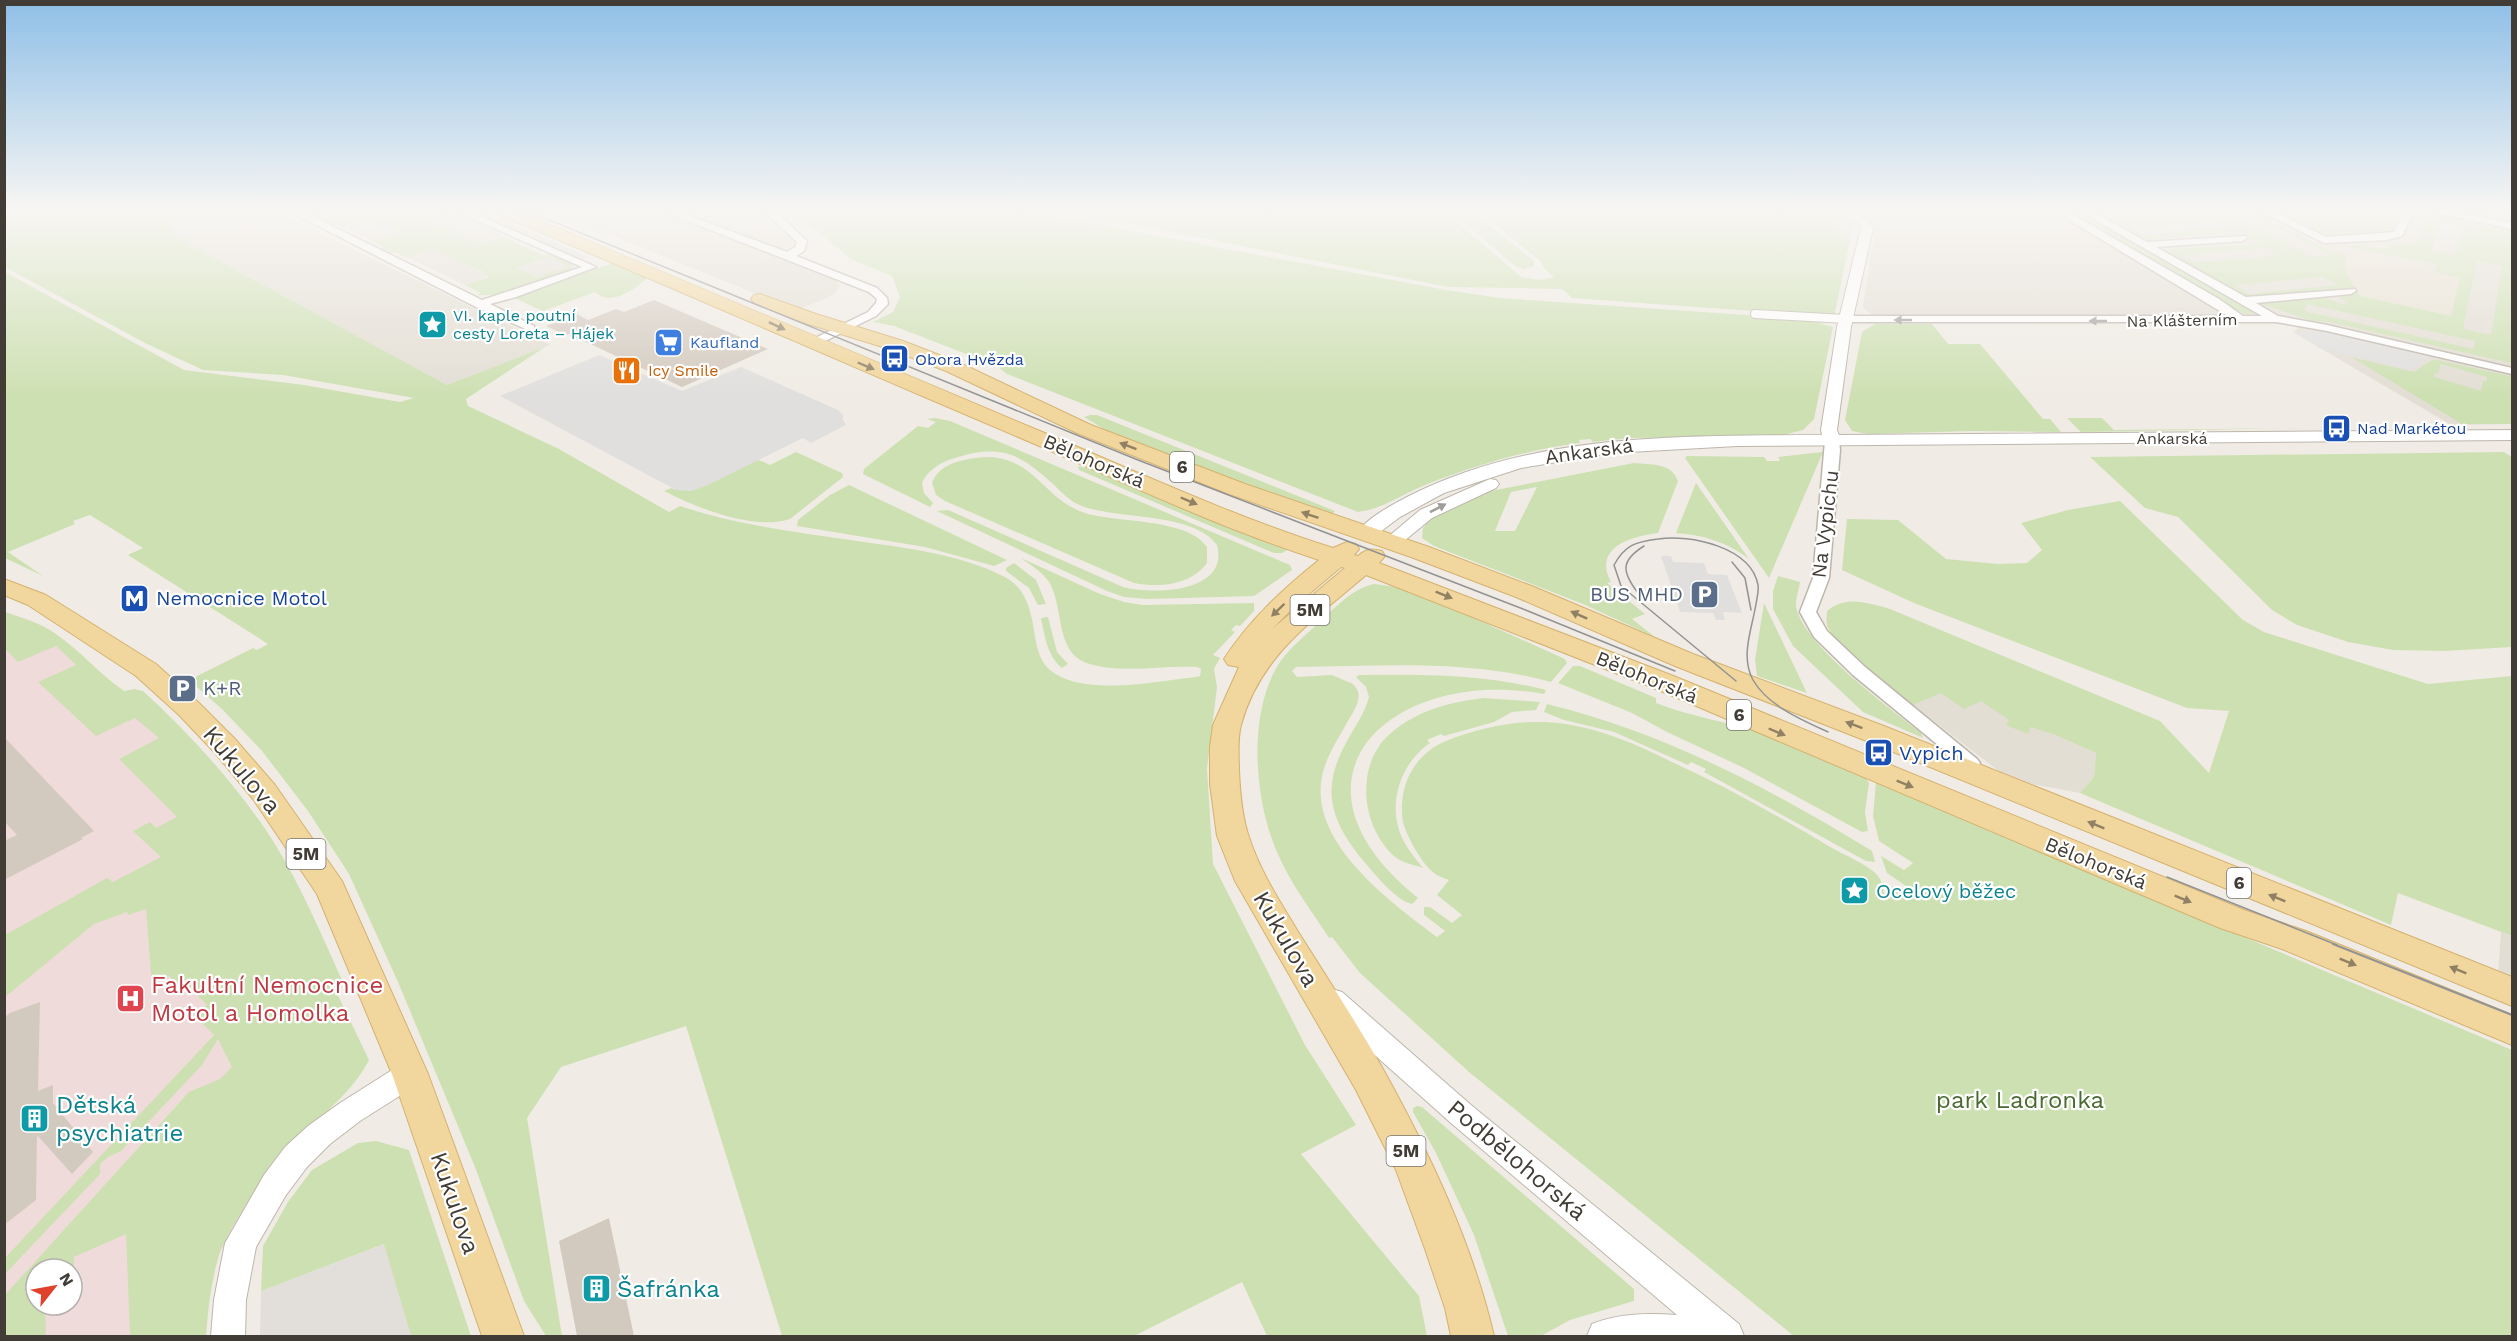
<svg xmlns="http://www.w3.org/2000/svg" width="2517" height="1341" viewBox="0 0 2517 1341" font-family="'Work Sans',sans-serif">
  <rect width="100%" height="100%" fill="#f0ece5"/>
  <g fill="#e3ded4">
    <path d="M157,209H270L550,345L447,385L190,245L175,234Z"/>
    <path d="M546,209H760L796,244L770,255L835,280L840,285L836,292L827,298L796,310Z"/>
    <path d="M1819,209H1844L1855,225L1850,240L1844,237Z"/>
    <path d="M1861,209H2051L2206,299L2220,308L2218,315L2204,318H1900L1877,316L1866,311L1863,306L1875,229Z"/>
    <path d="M2085,209H2512V424L2451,425L2293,332L2299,328Z"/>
    <path d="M447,213L498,233L503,237L481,245L424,220Z"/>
    <path d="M369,218L386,225L401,233L372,241L342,226Z"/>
    <path d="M431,249L471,265L490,276L465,285L407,257Z"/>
    <path d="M550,254L576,265L535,278L512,268Z"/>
    <path d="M1939,688L1980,697L2027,734L2030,726L2053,734L2096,753L2094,777L2080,793L2027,783L2005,776L1908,701Z"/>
    <path d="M2501,932L2512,936V981L2498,975Z"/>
  </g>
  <path fill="#e2deda" d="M385,1244L411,1336H260L261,1291Z"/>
  <path fill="#e7e0d0" d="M2359,250L2430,265L2429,271L2460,277L2452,316L2360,296L2343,266L2347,254L2356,256Z"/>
  <path fill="#efdbd9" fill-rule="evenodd" d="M5,612L32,621L89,662L170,737L215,822L269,1172L242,1213L220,1252L209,1289L206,1336H5ZM36,1269H72V1305H36Z"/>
  <g fill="#cde0b2" fill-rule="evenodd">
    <path d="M5,209H157L175,234L190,245L447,385L545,347L466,399L468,406L559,449L669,512L680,506C742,527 807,533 871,543C915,549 963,556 1003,576C1022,586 1027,599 1032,619C1035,634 1036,654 1046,666C1077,699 1155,681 1196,677L1200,676L1201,669L1197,667C1163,665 1123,674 1090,664C1054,654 1065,609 1049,582C1042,572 1031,565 1021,558L1100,594L1124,602L1143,605L1254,603V611L1240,626L1236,625L1231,630L1235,632L1213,655L1220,658L1214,669L1217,687L1207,769L1213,864L1305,1045L1356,1125L1301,1154L1419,1296L1427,1336H1267L1242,1282L1134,1336H782L686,1026L561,1067L527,1118L562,1336H546L524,1301L475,1167L398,982L349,874L308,811L262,751L223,710L189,680L253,648L257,650L268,644L128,555L143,548L90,515L73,521L75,524L8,552L43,576L5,558V272L184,370L304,385L400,402L414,398L283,375L203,370L145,343L5,267Z"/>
    <path d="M323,209H402L407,211L443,209L543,255L547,254L570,263L573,267C559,279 495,298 477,295L481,293L465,285L489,277L482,271L431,249L408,257L414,261L394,252L385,254L390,250H375L383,247L372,241L400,233L368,218L343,226L344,228L331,222L322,224L326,221L311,219L319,217L310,212ZM446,214L484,228L501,238L481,244L427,220ZM548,257L570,266L537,277L516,268Z"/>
    <path d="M790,209H1013L1446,290L1500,298L1806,319L1833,327L1814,419L1803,430L1783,435L1630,438L1593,442L1590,439L1579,440L1580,443C1530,449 1477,465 1430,483C1405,492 1384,509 1358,512L1007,374L997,366L894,326L873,322L893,312L900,297L892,276L851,259Z"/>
    <path d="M1057,209H1442L1521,277L1541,280L1554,277L1546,270L1540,261L1476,209H1819L1844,237L1850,240L1834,317L1572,298L1562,289L1448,287Z"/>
    <path d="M1448,209H1470L1534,261V266L1524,269L1515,266Z"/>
    <path d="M2061,209H2075L2257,314H2244Z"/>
    <path d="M2090,209H2107L2116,215L2133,213L2126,209H2219L2314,257L2331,255L2239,209H2249L2328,250L2347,254L2343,266L2356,290L2347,288L2245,296L2165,251C2196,244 2230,248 2260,244L2246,237L2245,234L2237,232L2149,240ZM2212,221L2225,228L2143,235L2131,228ZM2265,248L2279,256L2194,263L2180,255ZM2322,277L2338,285L2249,294L2235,285Z"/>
    <path d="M2270,209H2347L2386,217L2388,211L2379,209L2403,211L2393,232L2322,237Z"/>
    <path d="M2428,216L2512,231V424H2462L2351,357L2414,372L2432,360H2437L2510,376L2511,363L2329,322L2313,321L2261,304V302L2319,296L2343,304L2348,303L2336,295L2358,292L2360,296L2451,316L2460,277L2435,272L2437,265L2434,263L2346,247C2359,242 2375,249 2390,248L2392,244L2417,243L2426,217ZM2440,222L2463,226L2456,255L2432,251ZM2477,261L2502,266L2491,335L2463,329ZM2307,304L2475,341L2474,349L2304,311ZM2441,364L2487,377V381H2483L2481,391L2434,377V373L2438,374Z"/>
    <path d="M615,262L644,275L646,279C638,287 621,298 609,298C604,298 599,295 595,292L543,311L514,298Z"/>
    <path d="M1875,324H1932L1948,344H1980L2043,419H2050L2061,432L1971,431L1868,434L1852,431L1845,420L1862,332Z"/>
    <path d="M1090,415H1097L1335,511L1330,516L1117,437L1084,417Z"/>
    <path d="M935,418L950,421L1290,565L1292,570L1254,596L1148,599L1124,597L1107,591L937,511L948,510L1123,587C1152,595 1230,593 1217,545C1193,512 1120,520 1082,506C1071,502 1062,493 1053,484C1021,455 1003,444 958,457C943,461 928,469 922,483L924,493L933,503L930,507L863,474L864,469L918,426L928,428L936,422L927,419Z"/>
    <path d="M2067,418H2102L2114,430L2308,428L2081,432Z"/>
    <path d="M796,452L842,473L843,477L790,519C754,531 697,508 664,491L671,488L676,490L759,460L770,465Z"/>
    <path d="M1823,452L1769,578L1685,458L1687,456L1764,457L1767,461H1780L1778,457Z"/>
    <path d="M2504,452L2512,457V647L2444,651L2393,650L2348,642L2297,625L2272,610L2178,517L2145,508L2090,457Z"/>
    <path d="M988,457C1036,459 1043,499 1085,513C1117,523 1188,518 1207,547V563C1191,585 1160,588 1134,583L945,501L936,495L932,483C939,462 968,458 988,457Z"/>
    <path d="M1634,463C1651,465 1671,462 1678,481L1658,533C1633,536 1592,547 1611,582L1607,583L1645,614L1632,619L1655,637L1583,604L1434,546L1422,538L1423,528L1429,520L1491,491ZM1537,487L1515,531H1495L1511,492Z"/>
    <path d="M1078,466L1106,473L1289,549L1282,553H1274L1079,470Z"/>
    <path d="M1696,483L1749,559C1727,542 1703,535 1676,533Z"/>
    <path d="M849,485L1007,560L994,566L925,547L797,526L798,520L830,495Z"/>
    <path d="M2120,501L2243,620L2264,632L2428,684L2512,676V936L2398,893L2391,925L2080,793L2094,777L2096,753L2053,734L2030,727L2028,734L2006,725L2009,720L1981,701L1964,709L1941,693L1913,705C1896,692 1831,642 1827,625C1826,621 1827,615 1827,611C1847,595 1867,603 1890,609L2160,721L2209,773L2229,711L2187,708L1914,603L1842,570L1847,519L1898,520L1946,559L1998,564L2027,563L2042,550L2021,523L2068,510Z"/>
    <path d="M1014,563L1036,580L1046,604L1038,605L1029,588L1006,571V568Z"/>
    <path d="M1778,576L1800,582C1799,589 1796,598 1796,605C1800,643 1890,708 1921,733L1923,738L1863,712L1793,646L1773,609V591Z"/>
    <path d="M1374,584L1397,587L1429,598L1565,659L1567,663L1551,682C1467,659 1382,666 1296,667L1292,671L1297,677L1332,675L1353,684L1357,689C1363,701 1351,715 1345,726C1337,741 1327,756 1323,772C1305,841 1391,902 1437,937L1445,931L1424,915V907H1430L1452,923L1462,915L1437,895L1449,880C1444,878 1437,876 1433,872C1422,864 1406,835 1403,822C1397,787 1414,754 1446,741C1484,726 1525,718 1566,724C1604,730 1638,745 1672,762C1727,787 1780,817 1832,848C1843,854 1872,867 1878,876C1882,880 1882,888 1884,893L1891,895L1892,886L1905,892L1909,888L1887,873L1881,856L1904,870L1913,863L1879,841L1873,816L1876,782L2512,1050V1336H1794L1469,1072L1360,973L1332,937L1329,938C1311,910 1290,883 1277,852C1254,800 1247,711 1280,662C1289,649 1301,639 1312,629C1331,613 1349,589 1374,584Z"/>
    <path d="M1764,603L1807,693L1757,676L1755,660Z"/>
    <path d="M5,612C22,618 41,623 56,634C81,651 99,674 124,691L135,689L143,691C186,730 225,773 259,820C294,869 318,927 343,982L334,987L369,1060C350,1097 314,1120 286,1150C267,1170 227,1230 219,1255C211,1282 208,1309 206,1336H130L126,1234L74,1257V1281L72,1282V1269H36V1305H45L46,1336H5L4,1296L189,1092L220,1079L232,1067L218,1039L202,1065L121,1151L108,1157L100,1164V1174L5,1274V1258L214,1035L193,1014L207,1005L185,983L179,986L169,976L152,985L146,909L128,915L127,912L94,924L5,997V935L107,878L113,882L161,857L133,831L150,822L156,828L177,817L119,759L159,738L135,718L96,736L38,682L76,665L56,646L18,662L5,649Z"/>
    <path d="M1048,617L1057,652L1068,664L1062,668C1047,655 1045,637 1041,618Z"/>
    <path d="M1573,666H1580L1656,698V703C1691,717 1727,721 1763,734C1797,746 1831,763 1865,777L1869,783L1865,812L1868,831L1862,832L1744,768L1667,732L1632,713L1558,683Z"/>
    <path d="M1359,675C1422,674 1484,674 1546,690L1544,694C1393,666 1269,778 1418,898L1412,904C1396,900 1377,877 1367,865C1332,824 1319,792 1346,743C1354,728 1365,713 1369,697L1366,687L1356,677Z"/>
    <path d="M1484,698L1540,702L1536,710L1512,712L1494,722L1444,736L1441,734L1427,740L1430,743C1402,762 1388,800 1400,833C1405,846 1414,857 1423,868C1414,865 1400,862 1394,856C1360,825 1355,763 1391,733C1418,710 1450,702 1484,698Z"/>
    <path d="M1547,704C1663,732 1771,789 1872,851L1875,862L1866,861L1704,772L1706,769L1691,762L1688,765L1614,732L1564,720L1544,712Z"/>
    <path d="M1417,1106L1422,1107L1634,1289V1301L1570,1320L1541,1336H1508L1474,1235L1436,1153L1413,1112V1108Z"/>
    <path d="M376,1141L409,1150L471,1336H411L384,1244L261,1291L263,1246L288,1202L312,1170L358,1143Z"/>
  </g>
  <g fill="#e1dfdd">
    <path d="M462,209H476L587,256L582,260Z"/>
    <path d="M2321,330L2420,353L2429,358L2410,370L2322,349L2293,332Z"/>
    <path d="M599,355L682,391L741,367L838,410L844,416L842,418L846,425L811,443L803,438L708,485L691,491L676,490L500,396Z"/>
    <path d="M1661,556H1671L1673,562L1704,563L1708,574L1727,575L1742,613L1723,612L1725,620H1716L1713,613L1680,612Z"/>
  </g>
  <g fill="#d3cabf">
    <path d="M654,300L768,349L682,387L569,334L565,335L546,326L577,314L588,320L616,309L624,312Z"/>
    <path d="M4,737L94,831L81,838L83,839L4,880V841L17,835L4,821Z"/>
    <path d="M40,1002L38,1091L53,1085V1103L93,1152L72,1174L37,1135L36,1200L4,1225V1018L10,1013Z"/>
    <path d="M609,1218L634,1336H577L559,1241Z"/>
  </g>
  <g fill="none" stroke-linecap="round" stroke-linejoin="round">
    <defs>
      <path id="pedestrian" d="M1755,314L1846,319"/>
      <g id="minor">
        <path d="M285,209H298L482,300L582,267L450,209H464L596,267L516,297L490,304L534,326V330L530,331L474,306Z"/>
        <path d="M657,209H671L787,252L795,247L797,242L762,209H773L807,241L804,251L796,256L877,288L887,298L888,304L876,316L817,345H809V341L868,312L876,303L877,299L869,292Z"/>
        <path d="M2051,209H2063L2219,299L2243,316H2262L2076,209H2088L2147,242L2246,236L2247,238L2242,241L2156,247L2246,297L2355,289L2356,291L2351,294L2256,303L2278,316L2327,325L2512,368V374L2327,331L2276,322H1846L1840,319L1846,316H2228Z"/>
        <path d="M2256,209H2269L2326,237L2394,232L2405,209H2415L2402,236L2387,240L2324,243Z"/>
        <path d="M2418,209H2439L2512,223V229Z"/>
        <path d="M1832,437L1839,441L1840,450L1829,578L1816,612L1827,631L1865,667L1977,759L1980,763L1972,775L1966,777L1960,775L1957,771L1961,764L1853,675L1814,637L1800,612L1813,578L1825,441Z"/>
      </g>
      <g id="tertiary">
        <path d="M1847,209H1859L1873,228L1851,327L1837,430L1839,435L2512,430V440L1737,446L1611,453L1521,468L1444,493L1400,517L1372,538H1358L1356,534C1367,518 1390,506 1407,497C1534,432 1684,436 1822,435L1821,430L1837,327L1861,228Z"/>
        <path d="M1490,479L1496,480L1499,484L1496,488L1432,518L1398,546H1384L1382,542L1420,510Z"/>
        <path d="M1332,989L1342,992L1471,1105L1739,1324L1744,1336H1587L1592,1324C1619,1313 1649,1313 1677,1315L1451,1123L1322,1008L1318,1000L1322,992Z"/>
        <path d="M410,1062L420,1065L424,1074L420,1083L360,1121L330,1144L307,1167L286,1195L256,1247L246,1300L245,1336H211L214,1300L225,1243L264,1175L285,1147L308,1126L340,1103L400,1065Z"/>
      </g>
      <g id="primary">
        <path d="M490,209H512C691,283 869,359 1047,434C1142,474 1235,517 1333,548L1347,542L1356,544L1359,549L1354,555L1358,556C1366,549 1372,548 1382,551L1385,556L1379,563L1676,677L2244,910L2306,931L2512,1015V1045L2282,949L2220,928L1656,689L1366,575C1314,620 1260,655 1241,725C1237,740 1239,756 1239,770C1240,792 1242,817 1249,837C1260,871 1279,900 1297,930C1326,976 1356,1022 1383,1069C1429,1152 1472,1242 1494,1336H1451L1445,1308L1425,1249L1396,1170L1356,1090L1235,881L1217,836L1210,784V747L1213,725L1239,667L1228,665L1224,659C1250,619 1283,589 1319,560C1220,528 1125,483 1030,442C850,366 672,287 492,212ZM1341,567L1345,568L1272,629L1296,605Z"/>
        <path d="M760,294L816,314L903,341L960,363L1091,425L1245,484L1429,547L1534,587L1693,654L1884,726L2512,977V1006L1864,740L1675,666L1516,597L1411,557L1229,494L1077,433L946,371L889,349L802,322L754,303L751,299L754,295Z"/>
        <path d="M4,579L46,595L156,664L199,703L235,739L275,785L342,881L428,1074L524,1336H482L392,1074L317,894L253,799L215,753L179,715L136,676L28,605L4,595Z"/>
      </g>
    </defs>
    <use href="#pedestrian" stroke="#bdb6ac" stroke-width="10"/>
    <use href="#minor" stroke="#bdb6ac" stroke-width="3"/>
    <use href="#tertiary" stroke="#bdb6ac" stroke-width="2"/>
    <use href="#primary" stroke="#d4b26f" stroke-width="2"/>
    <use href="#pedestrian" stroke="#fff" stroke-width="8"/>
    <use href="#minor" fill="#fff" fill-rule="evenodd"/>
    <use href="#tertiary" fill="#fff" fill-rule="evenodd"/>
    <use href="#primary" fill="#f1d69d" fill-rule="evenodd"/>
    <g stroke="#939393" stroke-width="1.5">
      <path d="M522,209L1138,460L1523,609L1675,671"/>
      <path d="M1732,562L1745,578L1751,610"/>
      <path d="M1638,593C1622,572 1620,561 1644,546"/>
      <path d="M1736,681L1621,586L1614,565C1625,545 1635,542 1658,539C1690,534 1751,547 1758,585C1759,591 1757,598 1756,604C1752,629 1740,656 1753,680C1768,706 1802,720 1828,732"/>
      <path d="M2167,877L2337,945"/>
    </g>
    <path stroke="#939393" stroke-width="2" d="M2333,944L2512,1015"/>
  </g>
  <defs><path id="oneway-solid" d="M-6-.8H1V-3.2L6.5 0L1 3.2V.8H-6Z" transform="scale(1.5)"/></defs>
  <g fill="#a09e9a">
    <use href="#oneway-solid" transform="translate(1903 320) rotate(-180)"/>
    <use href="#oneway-solid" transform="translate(2098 321) rotate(-180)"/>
    <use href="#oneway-solid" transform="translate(1438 508) rotate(-27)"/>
  </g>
  <g fill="#908164">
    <use href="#oneway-solid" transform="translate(777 326) rotate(25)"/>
    <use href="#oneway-solid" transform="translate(866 366) rotate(23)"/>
    <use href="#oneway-solid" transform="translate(1128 446) rotate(-159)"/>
    <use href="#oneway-solid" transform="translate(1189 501) rotate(23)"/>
    <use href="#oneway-solid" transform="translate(1310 515) rotate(-161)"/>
    <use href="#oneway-solid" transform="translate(1444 595) rotate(22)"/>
    <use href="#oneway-solid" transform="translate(1278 610) rotate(136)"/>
    <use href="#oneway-solid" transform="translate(1579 615) rotate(-156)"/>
    <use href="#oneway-solid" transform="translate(1854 725) rotate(-159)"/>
    <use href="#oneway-solid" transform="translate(1777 732) rotate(23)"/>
    <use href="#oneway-solid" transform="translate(1905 784) rotate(22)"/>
    <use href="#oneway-solid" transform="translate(2096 825) rotate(-158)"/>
    <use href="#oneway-solid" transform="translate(2277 898) rotate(-158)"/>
    <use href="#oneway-solid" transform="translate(2183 899) rotate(22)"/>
    <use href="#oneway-solid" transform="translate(2348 962) rotate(22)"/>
    <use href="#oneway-solid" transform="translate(2458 970) rotate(-158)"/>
  </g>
  <linearGradient id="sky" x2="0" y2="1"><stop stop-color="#8ebfe7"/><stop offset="0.53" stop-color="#f8f6f3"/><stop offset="1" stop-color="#f8f6f3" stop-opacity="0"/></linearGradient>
  <rect width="2517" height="397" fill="url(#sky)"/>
  <defs>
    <symbol id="sight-square" viewBox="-11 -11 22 22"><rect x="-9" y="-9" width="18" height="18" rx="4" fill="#0f9aa8" stroke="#fff"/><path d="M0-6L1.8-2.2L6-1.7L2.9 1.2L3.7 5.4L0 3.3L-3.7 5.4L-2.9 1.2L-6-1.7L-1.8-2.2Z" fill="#fff"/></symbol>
    <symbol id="supermarket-square" viewBox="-11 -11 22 22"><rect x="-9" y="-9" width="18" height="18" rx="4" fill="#3f7fe0" stroke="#fff"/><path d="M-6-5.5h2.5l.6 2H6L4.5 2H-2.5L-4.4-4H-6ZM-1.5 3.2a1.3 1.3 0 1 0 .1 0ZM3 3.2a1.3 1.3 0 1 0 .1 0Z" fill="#fff"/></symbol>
    <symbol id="bus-square" viewBox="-11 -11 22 22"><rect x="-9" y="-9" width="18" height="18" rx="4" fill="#1a4fb4" stroke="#fff"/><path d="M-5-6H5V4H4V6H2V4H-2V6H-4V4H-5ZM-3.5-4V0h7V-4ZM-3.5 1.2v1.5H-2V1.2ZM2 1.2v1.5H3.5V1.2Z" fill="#fff"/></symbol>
    <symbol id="restaurant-square" viewBox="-11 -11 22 22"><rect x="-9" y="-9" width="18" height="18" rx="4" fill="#e8710a" stroke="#fff"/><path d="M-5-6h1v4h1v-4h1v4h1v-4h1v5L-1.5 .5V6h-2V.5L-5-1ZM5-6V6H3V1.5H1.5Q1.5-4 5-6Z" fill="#fff"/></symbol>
    <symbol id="parking-square" viewBox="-11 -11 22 22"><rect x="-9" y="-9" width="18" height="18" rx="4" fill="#5c6f8a" stroke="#fff"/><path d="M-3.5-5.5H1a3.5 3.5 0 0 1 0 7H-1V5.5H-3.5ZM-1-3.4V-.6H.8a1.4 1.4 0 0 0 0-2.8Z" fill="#fff"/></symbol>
    <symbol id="metro-square" viewBox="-11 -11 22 22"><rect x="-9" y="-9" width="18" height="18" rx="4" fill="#1a4fb4" stroke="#fff"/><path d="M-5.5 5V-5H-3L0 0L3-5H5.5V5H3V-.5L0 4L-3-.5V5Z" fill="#fff"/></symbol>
    <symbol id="hospital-square" viewBox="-11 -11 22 22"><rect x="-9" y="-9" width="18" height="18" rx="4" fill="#e0444e" stroke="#fff"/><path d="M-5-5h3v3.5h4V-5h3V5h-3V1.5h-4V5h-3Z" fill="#fff"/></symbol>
    <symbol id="building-square" viewBox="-11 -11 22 22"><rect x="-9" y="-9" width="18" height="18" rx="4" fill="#0f9aa8" stroke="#fff"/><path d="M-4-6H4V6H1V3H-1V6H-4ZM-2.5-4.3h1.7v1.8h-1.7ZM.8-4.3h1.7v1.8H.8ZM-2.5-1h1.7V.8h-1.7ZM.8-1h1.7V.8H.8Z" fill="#fff"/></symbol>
  </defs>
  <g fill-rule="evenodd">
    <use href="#sight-square" x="416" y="308" width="33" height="33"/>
    <use href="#supermarket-square" x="652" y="326" width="33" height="33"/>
    <use href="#bus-square" x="878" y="342" width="33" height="33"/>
    <use href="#restaurant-square" x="610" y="354" width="33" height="33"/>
    <use href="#bus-square" x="2320" y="412" width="33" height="33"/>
    <use href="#parking-square" x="1688" y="578" width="33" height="33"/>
    <use href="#metro-square" x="118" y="582" width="33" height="33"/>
    <use href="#parking-square" x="166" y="672" width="33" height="33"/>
    <use href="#bus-square" x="1862" y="736" width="33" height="33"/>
    <use href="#sight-square" x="1838" y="874" width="33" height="33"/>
    <use href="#hospital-square" x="114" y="982" width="33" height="33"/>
    <use href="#building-square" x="18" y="1102" width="33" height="33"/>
    <use href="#building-square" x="580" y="1272" width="33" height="33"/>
  </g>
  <g text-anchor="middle" stroke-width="4.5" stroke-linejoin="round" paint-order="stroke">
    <g font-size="16" fill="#0d838f" stroke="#fff" text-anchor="start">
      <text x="453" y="321">VI. kaple poutní<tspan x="453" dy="18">cesty Loreta – Hájek</tspan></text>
    </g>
    <g font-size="16" fill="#413c35" stroke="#fff">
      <text transform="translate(2182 320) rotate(-1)" y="6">Na Klášterním</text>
      <text x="2172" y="444">Ankarská</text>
    </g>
    <g font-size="16" fill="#366cbe" stroke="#fff" text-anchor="start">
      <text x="690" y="348">Kaufland</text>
    </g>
    <g font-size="16" fill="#164399" stroke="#fff" text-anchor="start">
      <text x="915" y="365">Obora Hvězda</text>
      <text x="2357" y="434">Nad Markétou</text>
    </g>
    <g font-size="16" fill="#c56008" stroke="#fff" text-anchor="start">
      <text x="648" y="376">Icy Smile</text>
    </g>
    <g fill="#fff" stroke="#7a7672" stroke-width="1.5">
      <rect x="1170" y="452" width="24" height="30" rx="4.5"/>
      <rect x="1290.5" y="595" width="39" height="30" rx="4.5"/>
      <rect x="1727" y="700" width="24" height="30" rx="4.5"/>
      <rect x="286.5" y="839" width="39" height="30" rx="4.5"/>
      <rect x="2227" y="868" width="24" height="30" rx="4.5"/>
      <rect x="1386.5" y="1136" width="39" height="30" rx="4.5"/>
    </g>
    <g font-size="18" font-weight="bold" fill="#413c35">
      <text x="1182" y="473">6</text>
      <text x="1310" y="616">5M</text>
      <text x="1739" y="721">6</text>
      <text x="306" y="860">5M</text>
      <text x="2239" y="889">6</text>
      <text x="1406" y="1157">5M</text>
    </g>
    <g font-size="20" fill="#413c35" stroke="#fff">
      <text transform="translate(1589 451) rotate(-8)" y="7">Ankarská</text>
      <text transform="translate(1094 461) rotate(23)" y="7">Bělohorská</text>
      <text transform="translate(1825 524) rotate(-83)" y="7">Na Vypichu</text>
      <text transform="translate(1647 677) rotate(22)" y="7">Bělohorská</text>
      <text transform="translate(2096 863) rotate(22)" y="7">Bělohorská</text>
    </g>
    <g font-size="20" fill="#4e5e75" stroke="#fff" text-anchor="end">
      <text x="1683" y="601">BUS MHD</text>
      <text x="203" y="695" text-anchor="start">K+R</text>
    </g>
    <g font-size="20" fill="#164399" stroke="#fff" text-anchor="start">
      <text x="156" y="605">Nemocnice Motol</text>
      <text x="1899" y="760">Vypich</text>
    </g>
    <g font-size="20" fill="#0d838f" stroke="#fff" text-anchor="start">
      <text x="1876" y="898">Ocelový běžec</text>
    </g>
    <g font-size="24" fill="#413c35" stroke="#fff">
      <text transform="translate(242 770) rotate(50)" y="8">Kukulova</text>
      <text transform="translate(1286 939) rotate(60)" y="8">Kukulova</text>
      <text transform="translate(1517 1160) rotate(40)" y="8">Podbělohorská</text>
      <text transform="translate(455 1203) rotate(71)" y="8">Kukulova</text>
    </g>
    <g font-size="24" fill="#be3a42" stroke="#fff" text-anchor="start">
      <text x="151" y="993">Fakultní Nemocnice<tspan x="151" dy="28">Motol a Homolka</tspan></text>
    </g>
    <g font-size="24" fill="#496b30" stroke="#fff">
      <text x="2020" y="1108">park Ladronka</text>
    </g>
    <g font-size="24" fill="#0d838f" stroke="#fff" text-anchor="start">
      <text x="56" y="1113">Dětská<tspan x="56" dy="28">psychiatrie</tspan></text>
      <text x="617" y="1297">Šafránka</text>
    </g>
  </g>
  <rect width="2517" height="1341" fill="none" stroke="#413c35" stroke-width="12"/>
  <g transform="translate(54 1287) rotate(59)"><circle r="28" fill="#ffffff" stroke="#b3b1ae" stroke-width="1.5"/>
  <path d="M0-4.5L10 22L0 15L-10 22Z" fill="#df412d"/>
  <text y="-9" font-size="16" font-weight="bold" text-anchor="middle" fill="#413c35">N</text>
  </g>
</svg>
